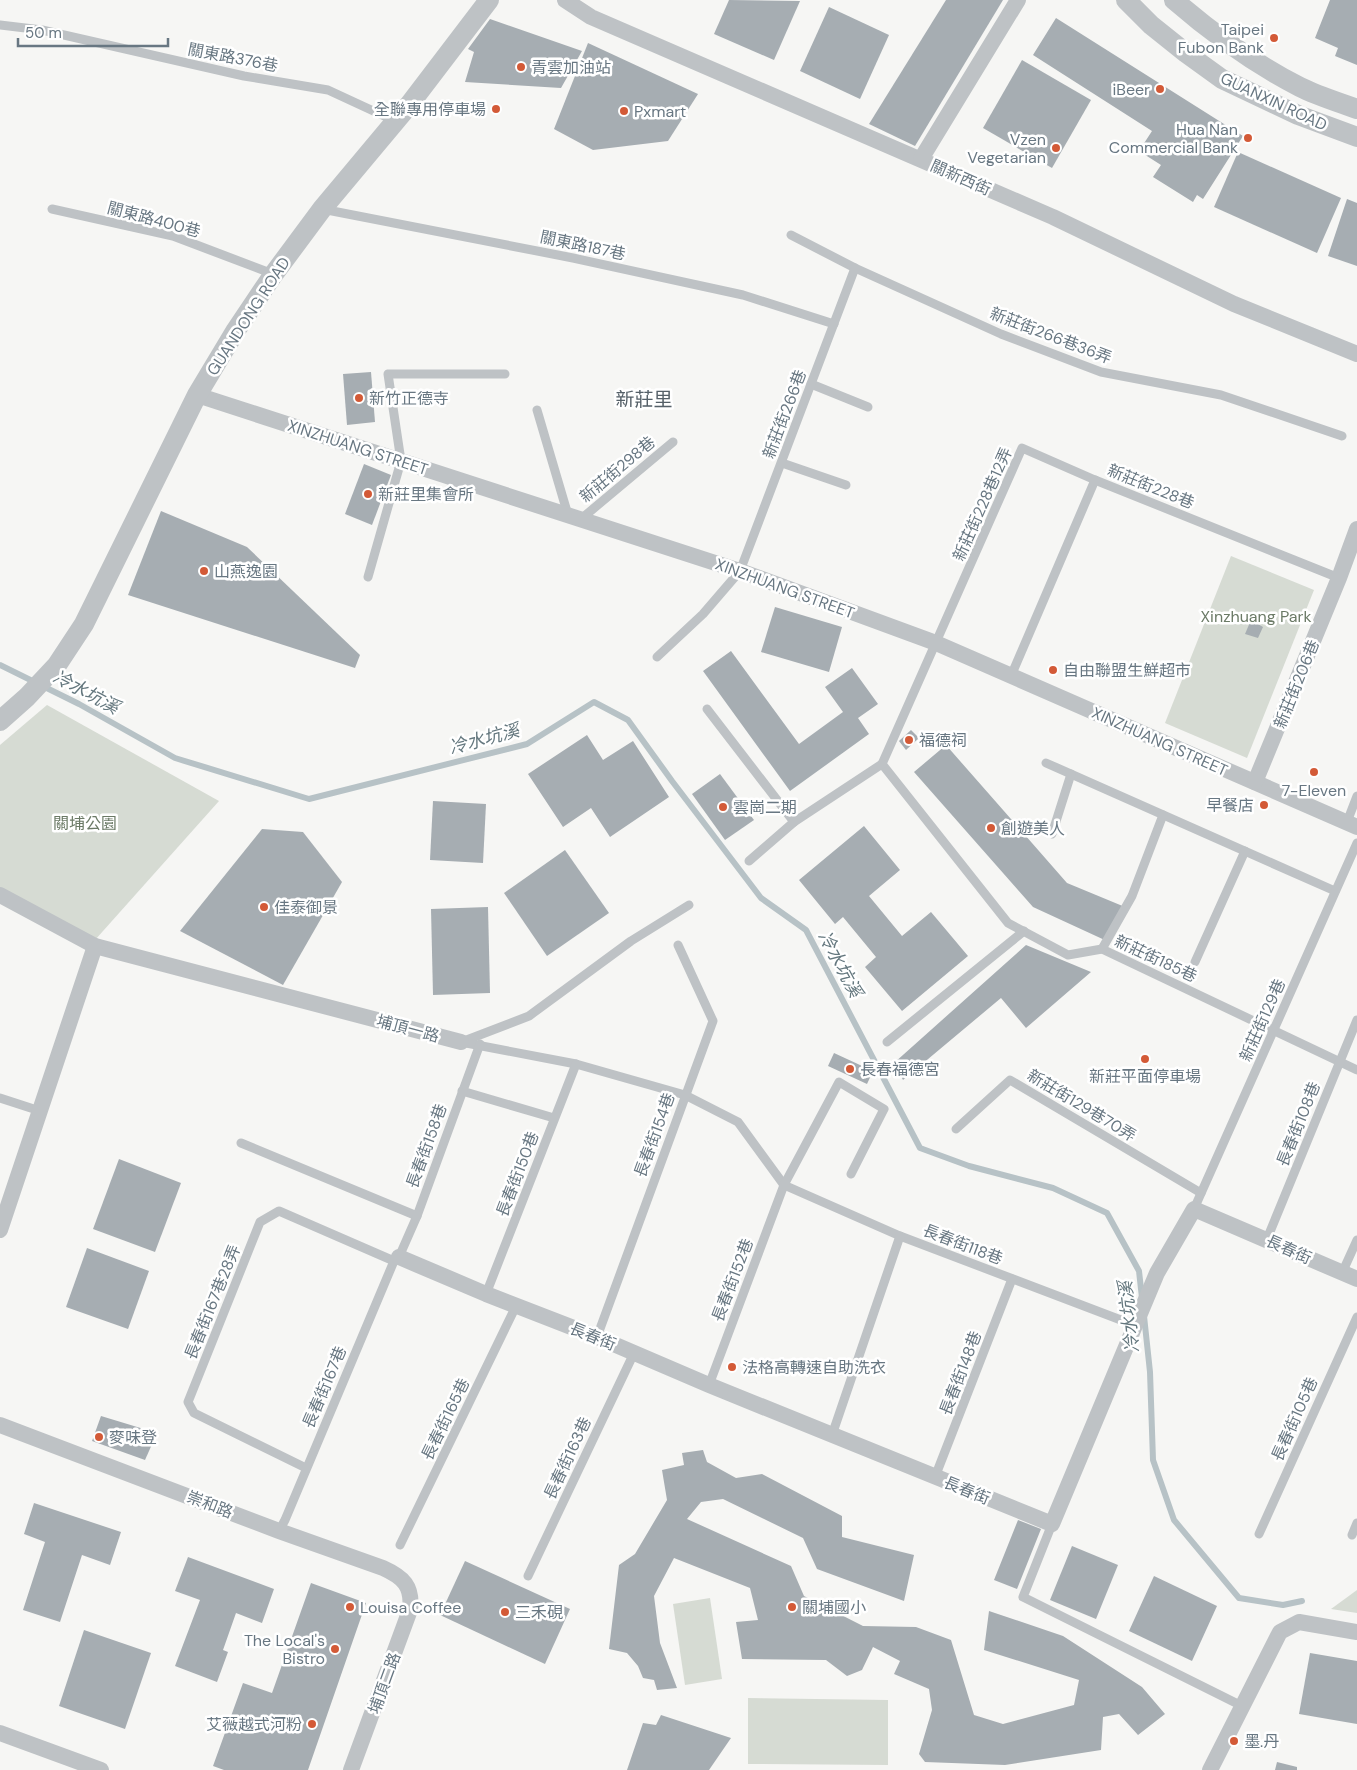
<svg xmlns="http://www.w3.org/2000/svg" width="1357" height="1770" viewBox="0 0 1357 1770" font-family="'DM Sans','Noto Sans TC',sans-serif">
  <rect width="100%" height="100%" fill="#f6f6f4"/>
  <g fill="#d6dbd3">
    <path d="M1231,556L1314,590L1247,758L1165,723Z"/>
    <path d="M47,705L219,801L95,940L0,888V745Z"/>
    <path d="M1357,1590V1613L1331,1609Z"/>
    <path d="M710,1598L722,1679L685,1685L673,1604Z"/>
    <path d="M748,1698L888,1700V1765L748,1764Z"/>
  </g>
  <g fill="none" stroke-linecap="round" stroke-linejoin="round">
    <g stroke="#b7c2c6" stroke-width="6">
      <path d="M0,665L79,704L175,758L309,799L527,744L594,702L628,720L672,781L761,898L806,930L920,1148L969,1166L1053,1188L1107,1213L1139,1271L1142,1298"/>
      <path d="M1144,1316L1150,1372L1153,1460L1174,1520L1239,1598L1283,1605L1302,1601"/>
    </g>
  </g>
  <g fill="#a6adb2">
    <path d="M729,0L800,1L774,60L714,34Z"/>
    <path d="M946,0H1003L915,146L869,124Z"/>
    <path d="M1330,0H1357V65L1335,56L1338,48L1315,38Z"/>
    <path d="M829,7L889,35L860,99L800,71Z"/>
    <path d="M1056,18L1243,136L1203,199L1197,195L1193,202L1153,177L1161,165L1139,151L1152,131L1033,55Z"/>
    <path d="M490,19L582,51L561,88L465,82L474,52L468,49Z"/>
    <path d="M588,43L698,94L668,141L593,150L554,129Z"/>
    <path d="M1022,60L1091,100L1052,168L983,128Z"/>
    <path d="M1238,152L1341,198L1317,253L1214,207Z"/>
    <path d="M1347,199L1357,203V266L1328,256Z"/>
    <path d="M371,372L375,422L347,425L343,374Z"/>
    <path d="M364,464L391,475L372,525L345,514Z"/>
    <path d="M161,511L247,547L360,655L355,668L128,595Z"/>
    <path d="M775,607L842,627L829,672L761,652Z"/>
    <path d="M1251,620L1263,627L1258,638L1245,634Z"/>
    <path d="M731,651L799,744L843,712L825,687L852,668L878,704L858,718L869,734L790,791L703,671Z"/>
    <path d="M911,730L919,738L906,750L899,741Z"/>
    <path d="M587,735L603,760L633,741L669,797L610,837L591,808L563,827L528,774Z"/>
    <path d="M946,745L1067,883L1125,907L1109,942L1033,907L914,772Z"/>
    <path d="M720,774L754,820L725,840L692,794Z"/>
    <path d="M433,801L486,804L483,863L430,860Z"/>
    <path d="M864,826L900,870L869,896L902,936L931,912L968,956L902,1011L865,967L876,957L843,917L835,924L799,880Z"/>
    <path d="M262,829L303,832L342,882L283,985L180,931Z"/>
    <path d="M565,850L609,913L547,956L504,893Z"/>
    <path d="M488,907L490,993L433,995L431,909Z"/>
    <path d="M1026,945L1091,972L1026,1028L1001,998L903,1080L894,1063Z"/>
    <path d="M834,1053L873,1071L867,1084L828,1066Z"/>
    <path d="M119,1159L181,1183L155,1252L93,1229Z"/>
    <path d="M87,1248L149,1271L128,1329L66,1307Z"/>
    <path d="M101,1416L157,1433L145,1460L92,1441Z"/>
    <path d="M703,1450L707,1462L736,1478L762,1474L842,1516V1537L914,1555L904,1601L817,1569L803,1538L723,1499L701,1502L687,1519L791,1566L804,1596L863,1626L916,1627L951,1640L974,1715L1003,1724L1074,1705L1079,1680L984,1650L989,1611L1063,1636L1142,1687L1165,1714L1138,1735L1119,1714L1103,1717L1101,1750L1005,1765L925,1762L919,1754L932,1710L929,1689L894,1674L900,1661L873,1647L862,1670L847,1676L826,1660L742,1659L736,1622L758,1620L750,1588L674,1558L654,1596L660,1643L677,1688L657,1690L654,1680L643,1678L638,1666L627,1653L609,1649L619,1565L635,1554L667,1500L662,1470L684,1465L682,1453Z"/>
    <path d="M34,1503L121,1532L110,1565L82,1555L60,1622L23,1610L45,1542L24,1534Z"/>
    <path d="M1018,1520L1041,1529L1017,1589L994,1580Z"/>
    <path d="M1072,1546L1118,1565L1096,1619L1050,1600Z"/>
    <path d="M188,1557L274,1589L262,1623L236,1613L223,1650L228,1652L217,1682L175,1666L200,1600L175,1591Z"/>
    <path d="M465,1561L570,1609L545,1664L440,1615Z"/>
    <path d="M1154,1576L1217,1606L1192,1661L1129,1631Z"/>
    <path d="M311,1583L366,1603L308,1770H224L213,1766L243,1683L272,1693Z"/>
    <path d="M84,1630L151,1653L125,1729L59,1706Z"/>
    <path d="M1310,1653L1357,1661V1724L1299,1714Z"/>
    <path d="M661,1715L731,1738L709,1770H627L643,1723L656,1725Z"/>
    <path d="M1277,1762L1297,1767V1770H1275Z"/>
  </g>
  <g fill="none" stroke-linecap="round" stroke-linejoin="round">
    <g stroke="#bec2c5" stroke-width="9">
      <path d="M0,25L42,30L244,76L328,90L395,121"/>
      <path d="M52,209L173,236L273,274"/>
      <path d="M322,209L573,258L743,295L834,324"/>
      <path d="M791,235L855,268L1001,334L1101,372L1221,395L1342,436"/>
      <path d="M811,384L868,407"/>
      <path d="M537,410L568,515"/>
      <path d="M782,463L846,485"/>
      <path d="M581,519L673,442"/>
      <path d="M368,577L401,461L388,374H505"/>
      <path d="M1339,578L1095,480L1022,448L882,764L1008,923L1068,955L1102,949L1357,1070"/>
      <path d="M657,657L703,614L740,571L855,268"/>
      <path d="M1011,676L1095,480"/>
      <path d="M707,709L794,822L882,764"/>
      <path d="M1046,763L1335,891"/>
      <path d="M1347,822L1357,796"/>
      <path d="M1052,834L1071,774"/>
      <path d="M749,861L794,822"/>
      <path d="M1102,949L1132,896L1163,815"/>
      <path d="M1195,962L1245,851"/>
      <path d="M464,1041L529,1016L631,941L689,905"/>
      <path d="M461,1042L576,1064L685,1095L738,1122L784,1185"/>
      <path d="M887,1042L1024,931"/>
      <path d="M462,1091L554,1118"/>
      <path d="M0,1098L40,1111"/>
      <path d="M956,1129L1010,1080L1201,1193"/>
      <path d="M241,1143L417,1216"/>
      <path d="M784,1185L900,1236L1134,1325"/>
      <path d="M1194,1209L1357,843"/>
      <path d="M1267,1239L1357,1020"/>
      <path d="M1342,1273L1357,1240"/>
      <path d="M486,1294L576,1064"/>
      <path d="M597,1337L713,1021L678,945"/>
      <path d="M709,1385L784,1185L839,1082L884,1109L851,1174"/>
      <path d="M832,1435L900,1236"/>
      <path d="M306,1468L194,1413L188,1402L260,1222L279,1211L394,1261"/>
      <path d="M935,1477L1012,1279"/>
      <path d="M1052,1524L1023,1597L1242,1706"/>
      <path d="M279,1531L285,1520L394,1261L399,1257L417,1216L480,1044"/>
      <path d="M1259,1534L1357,1317"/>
      <path d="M1352,1535L1357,1523"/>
      <path d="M400,1545L516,1306"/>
      <path d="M528,1576L634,1353"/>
    </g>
    <g stroke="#bec2c5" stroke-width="16">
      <path d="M565,0L591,17L1053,217L1234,304L1357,354"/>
      <path d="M921,159L1018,0"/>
      <path d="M197,395L740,571L936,643L1357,827"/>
      <path d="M1255,782L1339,578L1357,529"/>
      <path d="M0,895L95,946L461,1042"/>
      <path d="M0,1230L95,946"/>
      <path d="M399,1257L486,1294L597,1337L709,1385L1052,1524L1157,1273L1194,1209L1357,1279"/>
      <path d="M0,1425L279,1531L383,1568C403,1577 413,1586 410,1610L351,1770"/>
      <path d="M0,1733L101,1770"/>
      <path d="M1210,1770L1280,1632L1299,1622L1357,1632"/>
    </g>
    <g stroke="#bec2c5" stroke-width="20">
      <path d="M1126,0L1151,25L1186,53L1222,79L1298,115L1357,137"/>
      <path d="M1174,0C1212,33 1255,64 1300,87C1318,96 1338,102 1357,109"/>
      <path d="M0,721L27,697L57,665L84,624L197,395L236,330L273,275L322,209L409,105L489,0"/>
    </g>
  </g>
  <g fill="#d35a37" stroke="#fff" stroke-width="2">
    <circle cx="1274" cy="38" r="5"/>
    <circle cx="521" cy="67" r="5"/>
    <circle cx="1160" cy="89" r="5"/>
    <circle cx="496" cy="109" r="5"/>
    <circle cx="624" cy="111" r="5"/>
    <circle cx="1248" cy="138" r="5"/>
    <circle cx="1056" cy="148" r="5"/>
    <circle cx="359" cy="398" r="5"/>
    <circle cx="368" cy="494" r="5"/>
    <circle cx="204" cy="571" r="5"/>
    <circle cx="1053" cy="670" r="5"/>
    <circle cx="909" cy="740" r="5"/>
    <circle cx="1314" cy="772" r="5"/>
    <circle cx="1264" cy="805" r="5"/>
    <circle cx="723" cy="807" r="5"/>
    <circle cx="991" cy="828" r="5"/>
    <circle cx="264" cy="907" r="5"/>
    <circle cx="1145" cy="1059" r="5"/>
    <circle cx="850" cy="1069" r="5"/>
    <circle cx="732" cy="1367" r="5"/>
    <circle cx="99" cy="1437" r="5"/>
    <circle cx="350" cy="1607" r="5"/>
    <circle cx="792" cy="1607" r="5"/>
    <circle cx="505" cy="1612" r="5"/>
    <circle cx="335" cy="1649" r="5"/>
    <circle cx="312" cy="1724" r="5"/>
    <circle cx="1234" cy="1741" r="5"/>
  </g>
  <g text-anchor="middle" stroke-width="5" stroke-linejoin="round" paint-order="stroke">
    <g font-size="16" fill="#687782" stroke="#fff" text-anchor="start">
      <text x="1264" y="35" text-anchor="end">Taipei<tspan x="1264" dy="18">Fubon Bank</tspan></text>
      <text x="531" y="73">青雲加油站</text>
      <text x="1150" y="95" text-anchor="end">iBeer</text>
      <text x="486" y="115" text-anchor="end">全聯專用停車場</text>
      <text x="634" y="117">Pxmart</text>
      <text x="1238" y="135" text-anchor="end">Hua Nan<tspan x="1238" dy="18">Commercial Bank</tspan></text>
      <text x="1046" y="145" text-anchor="end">Vzen<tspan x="1046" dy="18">Vegetarian</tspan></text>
      <text x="369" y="404">新竹正德寺</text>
      <text x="378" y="500">新莊里集會所</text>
      <text x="214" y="577">山燕逸園</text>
      <text x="1063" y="676">自由聯盟生鮮超市</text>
      <text x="919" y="746">福德祠</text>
      <text x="1314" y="796" text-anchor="middle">7-Eleven</text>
      <text x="1254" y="811" text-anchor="end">早餐店</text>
      <text x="733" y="813">雲崗二期</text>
      <text x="1001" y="834">創遊美人</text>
      <text x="274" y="913">佳泰御景</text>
      <text x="860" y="1075">長春福德宮</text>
      <text x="1145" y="1082" text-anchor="middle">新莊平面停車場</text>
      <text x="742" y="1373">法格高轉速自助洗衣</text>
      <text x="109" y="1443">麥味登</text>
      <text x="360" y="1613">Louisa Coffee</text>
      <text x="802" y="1613">關埔國小</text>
      <text x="515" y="1618">三禾硯</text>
      <text x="325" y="1646" text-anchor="end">The Local's<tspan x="325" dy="18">Bistro</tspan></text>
      <text x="302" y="1730" text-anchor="end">艾薇越式河粉</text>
      <text x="1244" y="1747">墨.丹</text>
    </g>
    <g font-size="16" fill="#687782" stroke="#fff">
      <text transform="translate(233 57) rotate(11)" y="6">關東路376巷</text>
      <text transform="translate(1274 101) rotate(25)" y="6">GUANXIN ROAD</text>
      <text transform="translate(961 177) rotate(24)" y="6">關新西街</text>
      <text transform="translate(154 219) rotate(15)" y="6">關東路400巷</text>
      <text transform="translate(583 245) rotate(12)" y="6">關東路187巷</text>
      <text transform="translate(248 316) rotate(-57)" y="6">GUANDONG ROAD</text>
      <text transform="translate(1051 335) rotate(21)" y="6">新莊街266巷36弄</text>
      <text transform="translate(784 414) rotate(-69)" y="6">新莊街266巷</text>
      <text transform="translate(358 447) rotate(18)" y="6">XINZHUANG STREET</text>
      <text transform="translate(617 469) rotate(-40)" y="6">新莊街298巷</text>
      <text transform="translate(1151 486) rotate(22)" y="6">新莊街228巷</text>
      <text transform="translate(982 504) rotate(-66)" y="6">新莊街228巷12弄</text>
      <text transform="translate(785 588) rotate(20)" y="6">XINZHUANG STREET</text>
      <text transform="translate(1296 684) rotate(-68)" y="6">新莊街206巷</text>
      <text transform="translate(1160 741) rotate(24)" y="6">XINZHUANG STREET</text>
      <text transform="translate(1156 958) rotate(25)" y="6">新莊街185巷</text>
      <text transform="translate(1262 1020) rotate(-66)" y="6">新莊街129巷</text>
      <text transform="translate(408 1028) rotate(15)" y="6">埔頂一路</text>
      <text transform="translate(1082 1105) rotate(31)" y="6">新莊街129巷70弄</text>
      <text transform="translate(1298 1124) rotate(-68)" y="6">長春街108巷</text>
      <text transform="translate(654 1135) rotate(-70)" y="6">長春街154巷</text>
      <text transform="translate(426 1146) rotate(-70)" y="6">長春街158巷</text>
      <text transform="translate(517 1174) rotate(-69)" y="6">長春街150巷</text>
      <text transform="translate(963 1244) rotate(21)" y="6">長春街118巷</text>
      <text transform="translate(1289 1249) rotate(24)" y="6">長春街</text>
      <text transform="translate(732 1280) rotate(-69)" y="6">長春街152巷</text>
      <text transform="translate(212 1302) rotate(-68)" y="6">長春街167巷28弄</text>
      <text transform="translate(593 1336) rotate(22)" y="6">長春街</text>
      <text transform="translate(960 1373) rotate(-69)" y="6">長春街148巷</text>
      <text transform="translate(324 1387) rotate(-67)" y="6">長春街167巷</text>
      <text transform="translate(445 1419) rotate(-64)" y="6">長春街165巷</text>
      <text transform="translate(1294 1419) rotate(-66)" y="6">長春街105巷</text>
      <text transform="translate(567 1458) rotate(-65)" y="6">長春街163巷</text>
      <text transform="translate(967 1490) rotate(22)" y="6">長春街</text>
      <text transform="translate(210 1504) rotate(21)" y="6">崇和路</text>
      <text transform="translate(384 1683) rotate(-70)" y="6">埔頂二路</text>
    </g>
    <g font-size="16" fill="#6b7a66" stroke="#fff">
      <text x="1256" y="622">Xinzhuang Park</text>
      <text x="85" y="829">關埔公園</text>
    </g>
    <g font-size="18" font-style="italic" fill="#64777e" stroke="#fff">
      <text transform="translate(86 692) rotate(28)" y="6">冷水坑溪</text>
      <text transform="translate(484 739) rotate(-15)" y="6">冷水坑溪</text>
      <text transform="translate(840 964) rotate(62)" y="6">冷水坑溪</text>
      <text transform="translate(1129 1317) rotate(-96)" y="6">冷水坑溪</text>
    </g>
    <g font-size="19" fill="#556068" stroke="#fff">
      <text x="644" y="406">新莊里</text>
    </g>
  </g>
  <path d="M18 38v8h150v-8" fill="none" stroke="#687782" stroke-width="2.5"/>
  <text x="25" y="38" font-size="15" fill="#687782" stroke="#ffffff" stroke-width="4" paint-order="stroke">50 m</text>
</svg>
